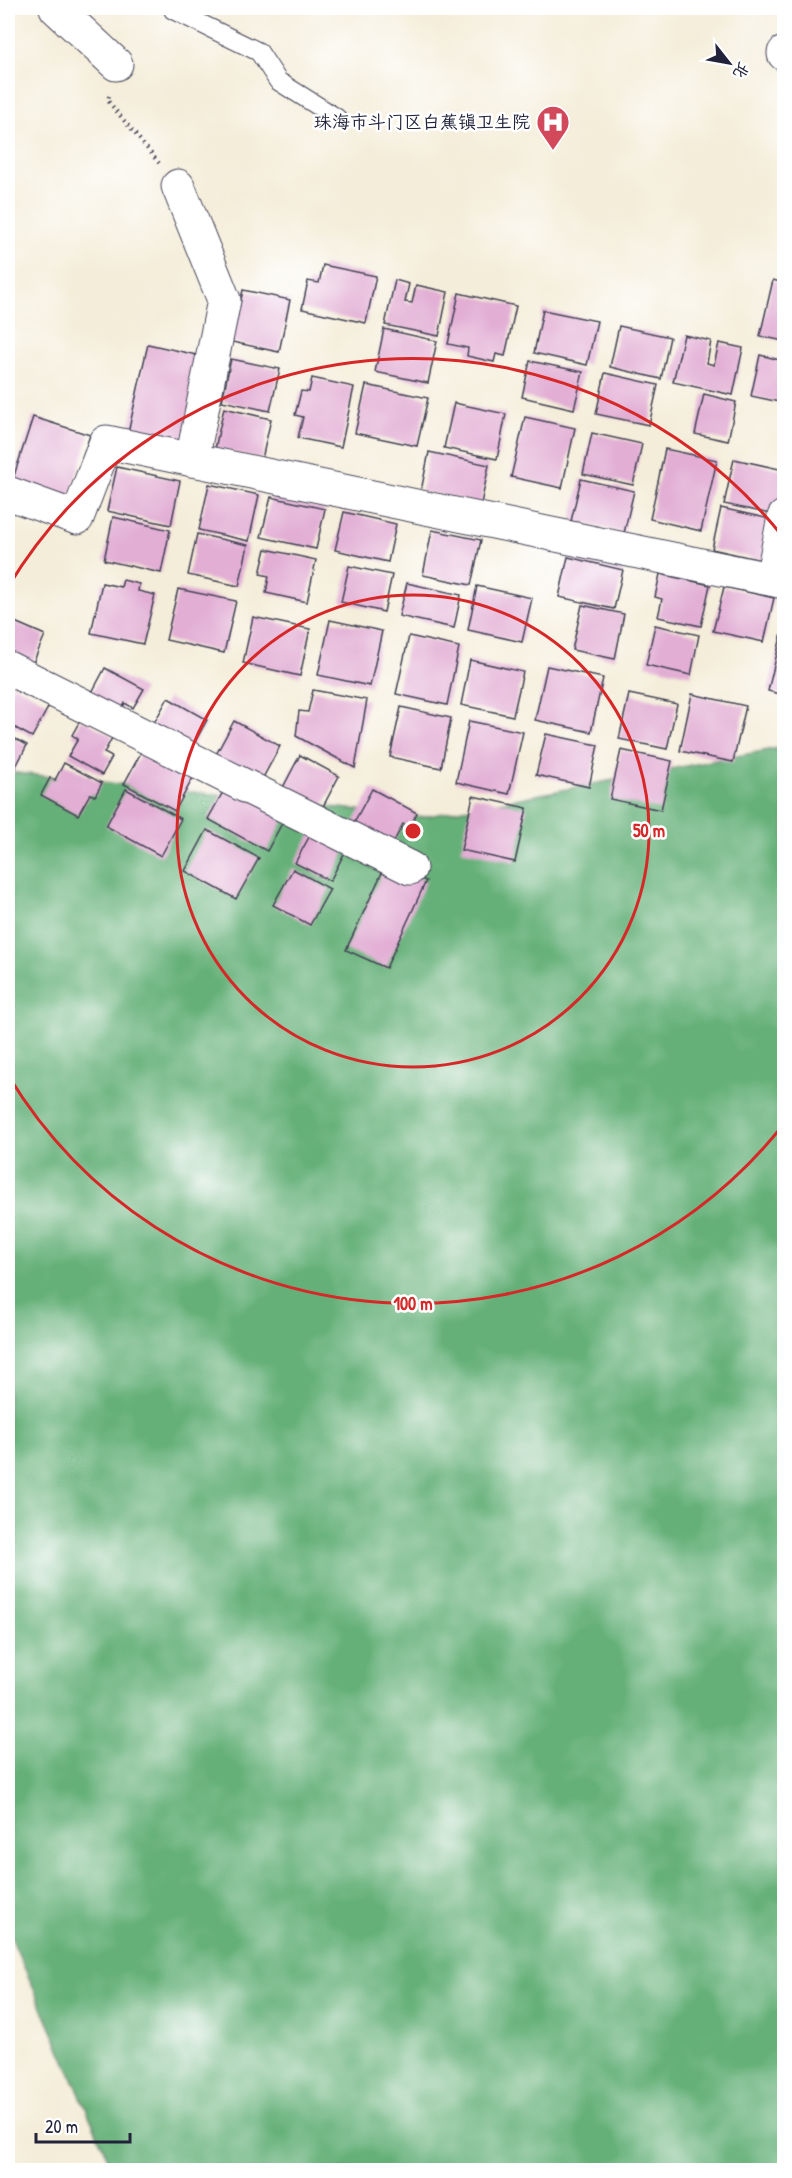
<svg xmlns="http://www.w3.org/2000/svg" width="792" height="2178" viewBox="0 0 792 2178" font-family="'Patrick Hand','LXGW WenKai TC',sans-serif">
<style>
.forest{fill:#65b078;stroke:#44695a;stroke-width:1.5}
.building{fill:#e2aed4}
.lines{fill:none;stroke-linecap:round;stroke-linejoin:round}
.lane-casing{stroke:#424053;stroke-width:20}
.street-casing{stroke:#424053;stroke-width:35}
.path{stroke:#424053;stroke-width:4;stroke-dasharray:1.5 4.5;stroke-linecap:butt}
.lane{stroke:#fff;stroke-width:18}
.street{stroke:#fff;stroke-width:33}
.ring{fill:none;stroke:#d62828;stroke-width:3}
.labels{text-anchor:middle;stroke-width:5;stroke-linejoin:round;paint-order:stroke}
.poi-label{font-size:18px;fill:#22223b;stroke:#fff;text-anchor:end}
.centre{fill:#d62828;stroke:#fff;stroke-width:3}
.ring-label{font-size:18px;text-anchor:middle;font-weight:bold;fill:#d62828;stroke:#fff;stroke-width:5;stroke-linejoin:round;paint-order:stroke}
</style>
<rect width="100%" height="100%" fill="#fff"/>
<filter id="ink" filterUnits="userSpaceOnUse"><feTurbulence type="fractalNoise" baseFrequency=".0167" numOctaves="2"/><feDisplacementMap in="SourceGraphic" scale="12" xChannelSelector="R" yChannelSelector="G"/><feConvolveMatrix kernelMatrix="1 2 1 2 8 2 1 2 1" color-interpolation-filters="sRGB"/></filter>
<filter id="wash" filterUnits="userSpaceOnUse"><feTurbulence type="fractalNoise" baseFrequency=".008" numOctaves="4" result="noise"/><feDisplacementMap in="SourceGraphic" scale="24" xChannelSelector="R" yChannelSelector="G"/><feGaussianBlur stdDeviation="1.35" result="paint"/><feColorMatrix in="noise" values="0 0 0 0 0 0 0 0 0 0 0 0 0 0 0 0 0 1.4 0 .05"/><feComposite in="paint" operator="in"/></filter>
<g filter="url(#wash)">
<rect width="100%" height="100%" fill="#f4edd9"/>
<polygon class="forest" points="784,747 784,2170 113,2170 8,1930 8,772 423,817"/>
<g id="blocks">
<g class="building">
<polygon points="323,265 376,276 366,323 302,309 308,281 319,283"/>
<polygon points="395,280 409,284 405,302 412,303 416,285 448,292 439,336 385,325"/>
<polygon points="773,280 784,283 784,341 760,336"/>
<polygon points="243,290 290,300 279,352 232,342"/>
<polygon points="459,293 516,306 505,356 496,354 494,362 467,356 468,348 448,344"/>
<polygon points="543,310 597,321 587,365 534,353"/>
<polygon points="619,326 670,337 661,379 610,367"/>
<polygon points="384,329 437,341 428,383 375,372"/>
<polygon points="684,335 711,341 707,363 714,365 719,343 743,348 733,395 673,382"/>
<polygon points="148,344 201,356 182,444 128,433"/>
<polygon points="760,355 784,361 784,403 751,396"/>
<polygon points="231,359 280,369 270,411 222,401"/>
<polygon points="530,361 583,372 574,409 522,397"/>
<polygon points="605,373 658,385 649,425 596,414"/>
<polygon points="312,378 354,387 341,447 298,438 303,417 295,415 301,391 309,392"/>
<polygon points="366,385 428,398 417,446 355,433"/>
<polygon points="704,394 736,402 728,441 695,434"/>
<polygon points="454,403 506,414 497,459 444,448"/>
<polygon points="224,408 271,419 262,459 215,449"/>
<polygon points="33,417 90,435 66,507 10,488"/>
<polygon points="525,417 575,428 562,488 511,477"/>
<polygon points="592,433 642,444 633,485 583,474"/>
<polygon points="665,449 717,460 701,531 650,519"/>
<polygon points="429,452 489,465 481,504 421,491"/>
<polygon points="734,459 784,470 784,497 780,516 724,504"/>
<polygon points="117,467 180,481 171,525 107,511"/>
<polygon points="581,479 634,491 624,533 571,521"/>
<polygon points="209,484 259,495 249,541 199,530"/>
<polygon points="271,497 325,509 316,549 261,537"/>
<polygon points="721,508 779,521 770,562 712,549"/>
<polygon points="344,512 396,524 388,562 335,550"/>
<polygon points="113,517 170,530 161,573 104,560"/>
<polygon points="432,530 481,540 471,585 423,575"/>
<polygon points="197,534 248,545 239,586 188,575"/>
<polygon points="266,549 316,560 307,602 266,593 269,576 260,574"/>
<polygon points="568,557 623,570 614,609 559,597"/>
<polygon points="349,566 392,575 384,612 341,602"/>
<polygon points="660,574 710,585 701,626 658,617 662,599 655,597"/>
<polygon points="123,580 139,584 138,591 155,595 143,644 91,633 102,583 121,587"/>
<polygon points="407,583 461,595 454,628 399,616"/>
<polygon points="477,586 532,598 522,642 468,630"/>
<polygon points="724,587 774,598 764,642 713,631"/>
<polygon points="178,589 236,601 224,653 166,640"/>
<polygon points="582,605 624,614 615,659 572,650"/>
<polygon points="253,617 310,629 300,676 243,663"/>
<polygon points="8,619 45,635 33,663 8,652"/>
<polygon points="330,620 382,631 370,686 318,675"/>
<polygon points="784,624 784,695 768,691"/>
<polygon points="655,625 699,635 691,675 646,665"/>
<polygon points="409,636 459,647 447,705 396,694"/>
<polygon points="470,660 523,672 513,716 461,705"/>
<polygon points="547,666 603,678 591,732 535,720"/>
<polygon points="105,668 144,689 133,708 125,703 118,717 88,700"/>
<polygon points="13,684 50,704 32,737 8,724 8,695"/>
<polygon points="313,690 367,700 355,768 296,736 299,711 308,712"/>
<polygon points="629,694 677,704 667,749 619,739"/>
<polygon points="692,694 746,706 733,762 680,751"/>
<polygon points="168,698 207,720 189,753 149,732"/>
<polygon points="401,707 451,718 441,768 390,757"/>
<polygon points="81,719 113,736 104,753 112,757 102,775 68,756 78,739 72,735"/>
<polygon points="234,721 280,746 258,787 212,762"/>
<polygon points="469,721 523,732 509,794 456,782"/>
<polygon points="546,734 598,745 589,787 536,775"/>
<polygon points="8,735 27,745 9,780 8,779"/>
<polygon points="144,747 195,774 175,811 124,784"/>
<polygon points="621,750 672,761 661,810 610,799"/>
<polygon points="300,755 339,776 318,816 279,795"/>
<polygon points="64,763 102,783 95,796 90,794 78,815 41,795 50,778 55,780"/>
<polygon points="228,783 287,814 267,851 208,819"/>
<polygon points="126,789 181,819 161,856 106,826"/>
<polygon points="372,789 417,813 409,828 403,824 390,849 351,828"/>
<polygon points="473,796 527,808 515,862 461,850"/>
<polygon points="314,828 348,846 330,881 295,863"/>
<polygon points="207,830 259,858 236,899 185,871"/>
<polygon points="387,862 426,881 386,968 346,950"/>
<polygon points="293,869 330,889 310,925 273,905"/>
</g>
</g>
</g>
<g filter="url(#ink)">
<use href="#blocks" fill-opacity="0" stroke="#424053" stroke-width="1.5"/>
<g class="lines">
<defs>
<polyline id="lane" points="174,8 173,10 259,52 278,81 337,118"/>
<g id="street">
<polyline points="56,8 116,64"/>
<polyline points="784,53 784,54"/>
<polyline points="178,186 224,300 192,460"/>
<polyline points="8,493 77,518 106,442 784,582"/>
<polyline points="772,579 784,517"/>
<polyline points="8,668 410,868"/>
</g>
</defs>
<use href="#lane" class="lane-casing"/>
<use href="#street" class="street-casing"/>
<polyline class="path" points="109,96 108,101 159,163"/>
<use href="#lane" class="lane"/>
<use href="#street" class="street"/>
</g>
</g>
<g class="ring">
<circle cx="413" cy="831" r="236"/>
<path d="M783 1125A473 473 0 0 1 8 1075M8 587A473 473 0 0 1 783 537"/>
</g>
<defs>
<symbol id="hospital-pin" viewBox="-11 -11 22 30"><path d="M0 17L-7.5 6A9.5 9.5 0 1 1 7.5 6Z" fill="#d1495b" stroke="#fff"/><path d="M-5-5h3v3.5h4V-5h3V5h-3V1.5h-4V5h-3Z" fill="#fff"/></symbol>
</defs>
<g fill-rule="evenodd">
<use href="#hospital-pin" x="534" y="103" width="38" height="52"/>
</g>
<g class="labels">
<g class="poi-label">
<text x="530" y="128">珠海市斗门区白蕉镇卫生院</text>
</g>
</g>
<circle cx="413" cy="831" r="9" class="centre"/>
<g class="ring-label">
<text x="649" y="837">50 m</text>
<text x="413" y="1310">100 m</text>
</g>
<rect width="792" height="2178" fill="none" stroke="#fff" stroke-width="30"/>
<g transform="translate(729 63) rotate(121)" stroke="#ffffff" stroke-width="4.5" paint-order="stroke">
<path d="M0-4.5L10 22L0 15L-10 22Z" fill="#22223b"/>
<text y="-9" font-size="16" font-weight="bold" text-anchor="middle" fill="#22223b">北</text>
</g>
<path d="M36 2133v9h94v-9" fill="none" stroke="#22223b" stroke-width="3"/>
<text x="45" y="2133" font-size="18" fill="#22223b" stroke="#ffffff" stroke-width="4.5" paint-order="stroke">20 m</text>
</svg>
